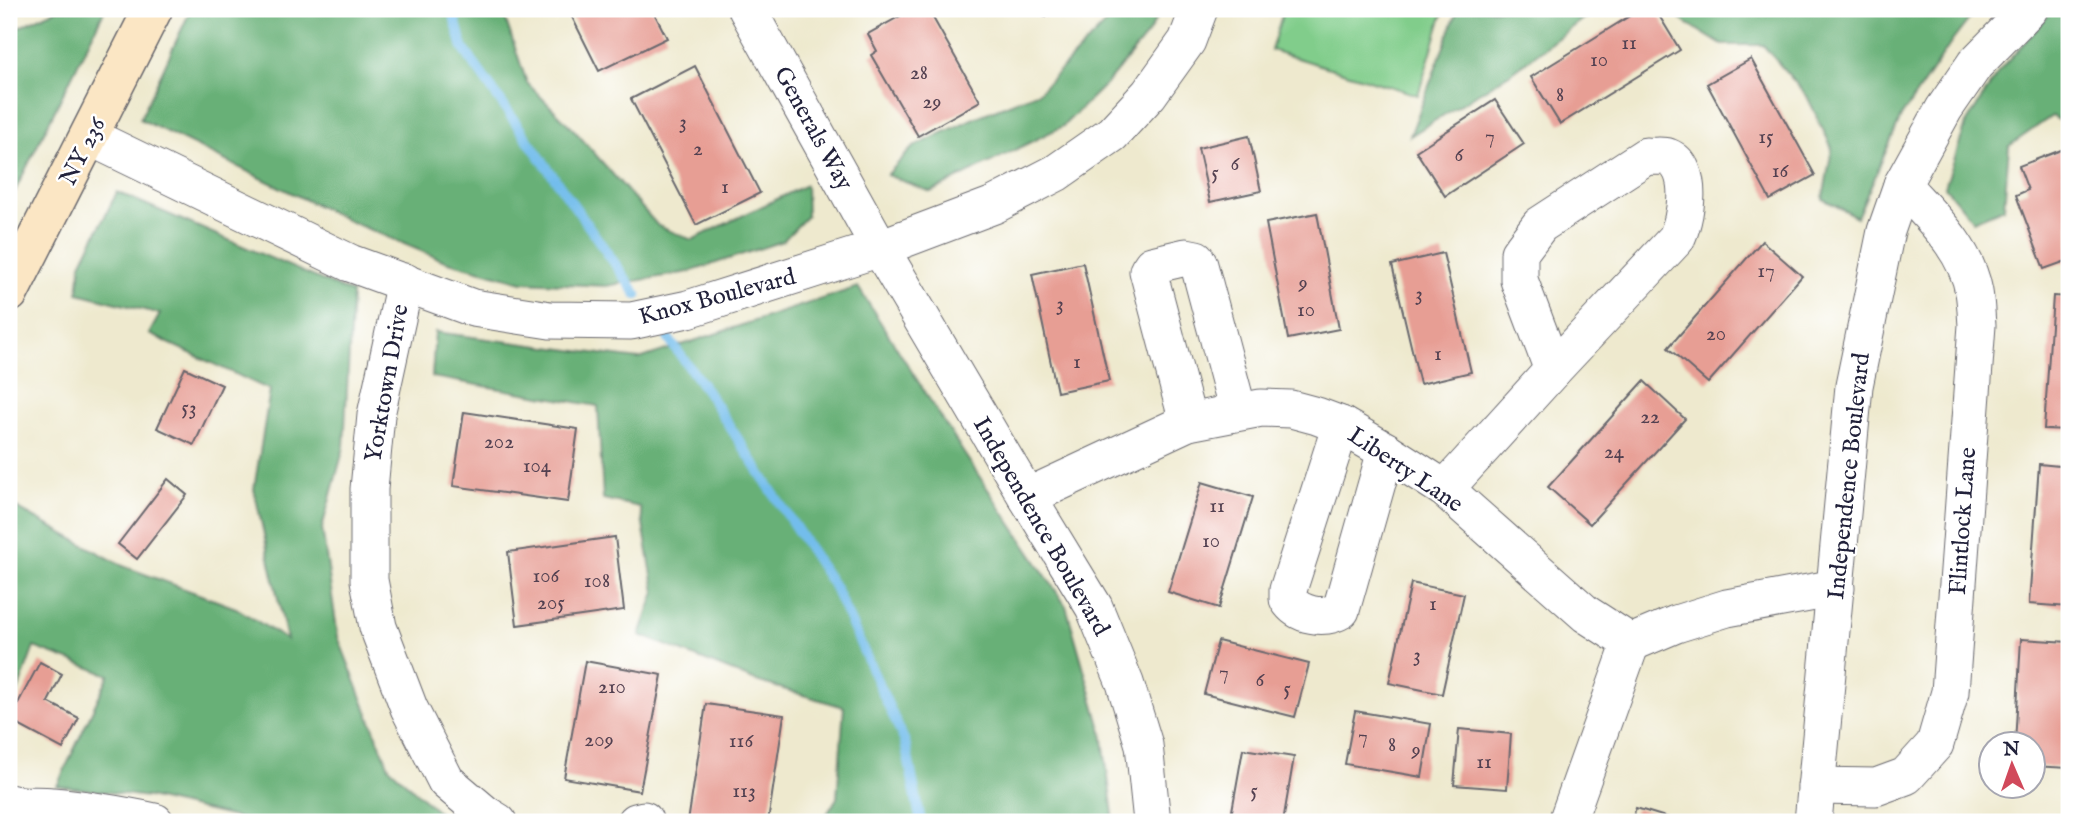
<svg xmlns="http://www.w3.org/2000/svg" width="2078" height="831" viewBox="0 0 2078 831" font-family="'IM FELL English',serif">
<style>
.green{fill:#81cd8b;stroke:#527863;stroke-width:2}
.forest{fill:#68b077;stroke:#456959;stroke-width:2}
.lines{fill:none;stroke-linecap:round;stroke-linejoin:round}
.stream{stroke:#73bdec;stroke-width:10}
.building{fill:#e79e94}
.street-casing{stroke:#69686e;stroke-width:39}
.secondary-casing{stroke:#69686e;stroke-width:41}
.street{stroke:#fff;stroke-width:37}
.secondary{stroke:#fbe6c4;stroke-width:38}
.labels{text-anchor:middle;stroke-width:5;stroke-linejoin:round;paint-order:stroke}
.number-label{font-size:21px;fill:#534151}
.street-label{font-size:24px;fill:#22223b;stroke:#fff}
</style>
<rect width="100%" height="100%" fill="#fff"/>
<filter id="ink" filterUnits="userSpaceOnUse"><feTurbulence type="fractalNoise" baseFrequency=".0143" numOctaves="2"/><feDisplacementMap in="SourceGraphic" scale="14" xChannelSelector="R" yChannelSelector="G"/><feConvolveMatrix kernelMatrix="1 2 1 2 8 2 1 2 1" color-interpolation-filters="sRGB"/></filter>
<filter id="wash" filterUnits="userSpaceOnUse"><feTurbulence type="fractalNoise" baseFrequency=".00686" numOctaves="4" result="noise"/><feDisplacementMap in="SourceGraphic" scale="28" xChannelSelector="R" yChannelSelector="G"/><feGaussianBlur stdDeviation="1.57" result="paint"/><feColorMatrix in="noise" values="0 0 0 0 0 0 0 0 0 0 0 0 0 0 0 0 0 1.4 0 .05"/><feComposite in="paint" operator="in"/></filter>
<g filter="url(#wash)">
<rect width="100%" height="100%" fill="#eee9ce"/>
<polygon class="green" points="1284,9 1444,9 1418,95 1271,50"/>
<g class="forest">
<polygon points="58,9 105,9 9,203 9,32"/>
<polygon points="191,9 502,9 527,83 574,130 658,226 692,240 806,185 807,216 783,241 689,272 606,286 522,282 445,261 349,221 140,119"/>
<polygon points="1114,9 1161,9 1148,34 1107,83 1063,126 931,192 887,175 913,147 974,118 1039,92 1112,17"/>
<polygon points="1458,9 1608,9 1584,18 1514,71 1410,136"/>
<polygon points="1677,9 1977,9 1953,40 1901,117 1857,217 1823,199 1832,148 1807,96 1763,45 1722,45 1680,19"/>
<polygon points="2054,9 2069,9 2069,126 2052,116 2009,146 2004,208 1973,221 1945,187 1966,124 1999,71"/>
<polygon points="117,192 352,293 344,447 322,528 338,637 389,767 449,822 256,822 148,797 57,786 109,675 34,647 9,715 9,504 123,566 236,608 287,640 254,489 270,390 149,334 160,314 78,293 81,264"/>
<polygon points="858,287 963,452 1066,606 1102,732 1114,822 822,822 837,798 844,707 756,681 640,635 655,592 640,507 603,499 598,406 432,377 435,332 639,359"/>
</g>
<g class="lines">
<g class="stream">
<polyline points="452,9 463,48 637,295"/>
<polyline points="668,338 706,390 835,588 905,742 921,822"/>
</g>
</g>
<g id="blocks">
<g class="building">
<polygon points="568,9 652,9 667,38 599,71"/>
<polygon points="913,9 928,9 980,101 918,136 871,55 877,51 868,34"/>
<polygon points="1021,9 1048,9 1046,17"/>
<polygon points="1641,9 1655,9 1680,50 1560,124 1531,77"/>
<polygon points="1751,59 1815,175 1770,200 1707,84"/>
<polygon points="695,66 760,193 696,225 631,99"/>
<polygon points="1495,100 1524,144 1445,196 1416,151"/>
<polygon points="1249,136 1261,191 1210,202 1198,148"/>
<polygon points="2069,147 2069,260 2044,269 2016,195 2028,190 2019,166"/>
<polygon points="1317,213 1339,329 1288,339 1266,223"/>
<polygon points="1762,241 1802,276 1708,383 1668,348"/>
<polygon points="1443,253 1471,372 1420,384 1392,265"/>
<polygon points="1083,263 1109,381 1057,392 1032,274"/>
<polygon points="2053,296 2069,297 2069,430 2044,429"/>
<polygon points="185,368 222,385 194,445 157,428"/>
<polygon points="1644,381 1685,419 1590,524 1548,487"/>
<polygon points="464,412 578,429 568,502 453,486"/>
<polygon points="2039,464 2069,467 2069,607 2029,604"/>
<polygon points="168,479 187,495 137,559 118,544"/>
<polygon points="1202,482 1253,497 1219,608 1168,592"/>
<polygon points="615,537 624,610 517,625 508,552"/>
<polygon points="1411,583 1464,594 1442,694 1389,683"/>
<polygon points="2021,639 2069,642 2069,768 2032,766 2032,744 2015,744"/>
<polygon points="1218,641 1309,664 1295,717 1204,694"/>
<polygon points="585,661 662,675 640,791 564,778"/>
<polygon points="40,662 62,674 48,702 79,718 63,749 9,720"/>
<polygon points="706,704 784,715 768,822 688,822"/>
<polygon points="1355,711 1431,724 1422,777 1345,764"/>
<polygon points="1459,729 1511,734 1507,789 1454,785"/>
<polygon points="1243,749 1294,757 1283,822 1230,822"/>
<polygon points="1636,808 1682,822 1631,822"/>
</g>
</g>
</g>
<g filter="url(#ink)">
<use href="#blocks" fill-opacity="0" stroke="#69686e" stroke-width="2"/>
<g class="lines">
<defs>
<g id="street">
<polyline points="747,9 880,248 1027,497 1094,607 1125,683 1144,745 1152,822"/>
<polyline points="90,137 350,263 473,308 550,320 631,321 688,309 880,248 994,205 1056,173 1112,134 1149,94 1187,41 1199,9"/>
<path d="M1646,156C1652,157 1662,155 1668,157C1695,168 1686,220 1676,239L1553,370L1519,280V253L1540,225Z"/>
<polyline points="405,282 376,415 369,489 369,580 378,627 409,708 446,781 485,814 498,822"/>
<polyline points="1188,422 1148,271 1152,265 1186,257 1196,259 1199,265 1238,411"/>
<path d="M1341,425L1288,590V599C1298,616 1325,620 1341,610L1386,451"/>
<polyline points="1445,489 1553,370"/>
<polyline points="1027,497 1188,422 1261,408 1291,409 1317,416 1341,425 1386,451 1445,489 1586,614 1631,643 1676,624 1727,608 1836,588"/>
<path d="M1816,786L1876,787L1906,776L1935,744L1950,692L1977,325C1976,314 1976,303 1974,292C1966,248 1931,217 1902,185"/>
<path d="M9,803C23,807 37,804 52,806C87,809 121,815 155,822"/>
<polyline points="636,822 644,820"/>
<polyline points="1567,822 1631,643"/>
<polyline points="1813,822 1854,386 1886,231 1902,185 1944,109 1975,64 2029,9"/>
</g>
<polyline id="secondary" points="9,293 153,9"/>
</defs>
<use href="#street" class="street-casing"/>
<use href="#secondary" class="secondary-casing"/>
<use href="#street" class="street"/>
<use href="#secondary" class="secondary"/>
</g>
</g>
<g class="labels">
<g class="number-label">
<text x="1629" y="49">11</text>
<text x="1599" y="66">10</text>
<text x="919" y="79">28</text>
<text x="1560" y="101">8</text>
<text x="932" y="108">29</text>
<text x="683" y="128">3</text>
<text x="1490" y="143">7</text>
<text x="1766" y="143">15</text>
<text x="698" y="155">2</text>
<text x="1459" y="161">6</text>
<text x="1235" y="170">6</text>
<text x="1780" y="177">16</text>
<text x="1215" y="179">5</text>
<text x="725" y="193">1</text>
<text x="1766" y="277">17</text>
<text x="1303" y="289">9</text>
<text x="1419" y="300">3</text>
<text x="1060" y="310">3</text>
<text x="1306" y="316">10</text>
<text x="1716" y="340">20</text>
<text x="1438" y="360">1</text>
<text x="1077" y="368">1</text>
<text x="189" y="414">53</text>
<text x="1650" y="423">22</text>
<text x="499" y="448">202</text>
<text x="1614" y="458">24</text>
<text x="537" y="472">104</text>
<text x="1217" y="512">11</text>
<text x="1211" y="547">10</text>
<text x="546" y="582">106</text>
<text x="597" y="587">108</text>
<text x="551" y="609">205</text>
<text x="1433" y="610">1</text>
<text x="1417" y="661">3</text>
<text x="1224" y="679">7</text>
<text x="1260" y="686">6</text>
<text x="612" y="693">210</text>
<text x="1287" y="695">5</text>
<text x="1363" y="743">7</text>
<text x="599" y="746">209</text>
<text x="741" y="747">116</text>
<text x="1392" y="751">8</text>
<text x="1416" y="756">9</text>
<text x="1484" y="768">11</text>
<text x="744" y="797">113</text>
<text x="1254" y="797">5</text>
</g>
<g class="street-label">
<text transform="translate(814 128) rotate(61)" y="8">Generals Way</text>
<text transform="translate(82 151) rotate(-63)" y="8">NY 236</text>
<text transform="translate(717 296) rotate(-15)" y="8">Knox Boulevard</text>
<text transform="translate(386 383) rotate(-80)" y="8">Yorktown Drive</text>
<text transform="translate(1406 469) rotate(34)" y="8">Liberty Lane</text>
<text transform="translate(1848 476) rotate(-84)" y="8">Independence Boulevard</text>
<text transform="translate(1962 521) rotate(-86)" y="8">Flintlock Lane</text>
<text transform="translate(1042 526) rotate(60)" y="8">Independence Boulevard</text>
</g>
</g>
<rect width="2078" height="831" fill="none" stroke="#fff" stroke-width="35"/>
<g transform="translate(2012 765) rotate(358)"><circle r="33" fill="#ffffff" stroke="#a7a7b1" stroke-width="2"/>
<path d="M0-5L12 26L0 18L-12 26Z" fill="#d1495b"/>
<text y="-10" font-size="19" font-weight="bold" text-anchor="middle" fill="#22223b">N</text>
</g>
</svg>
